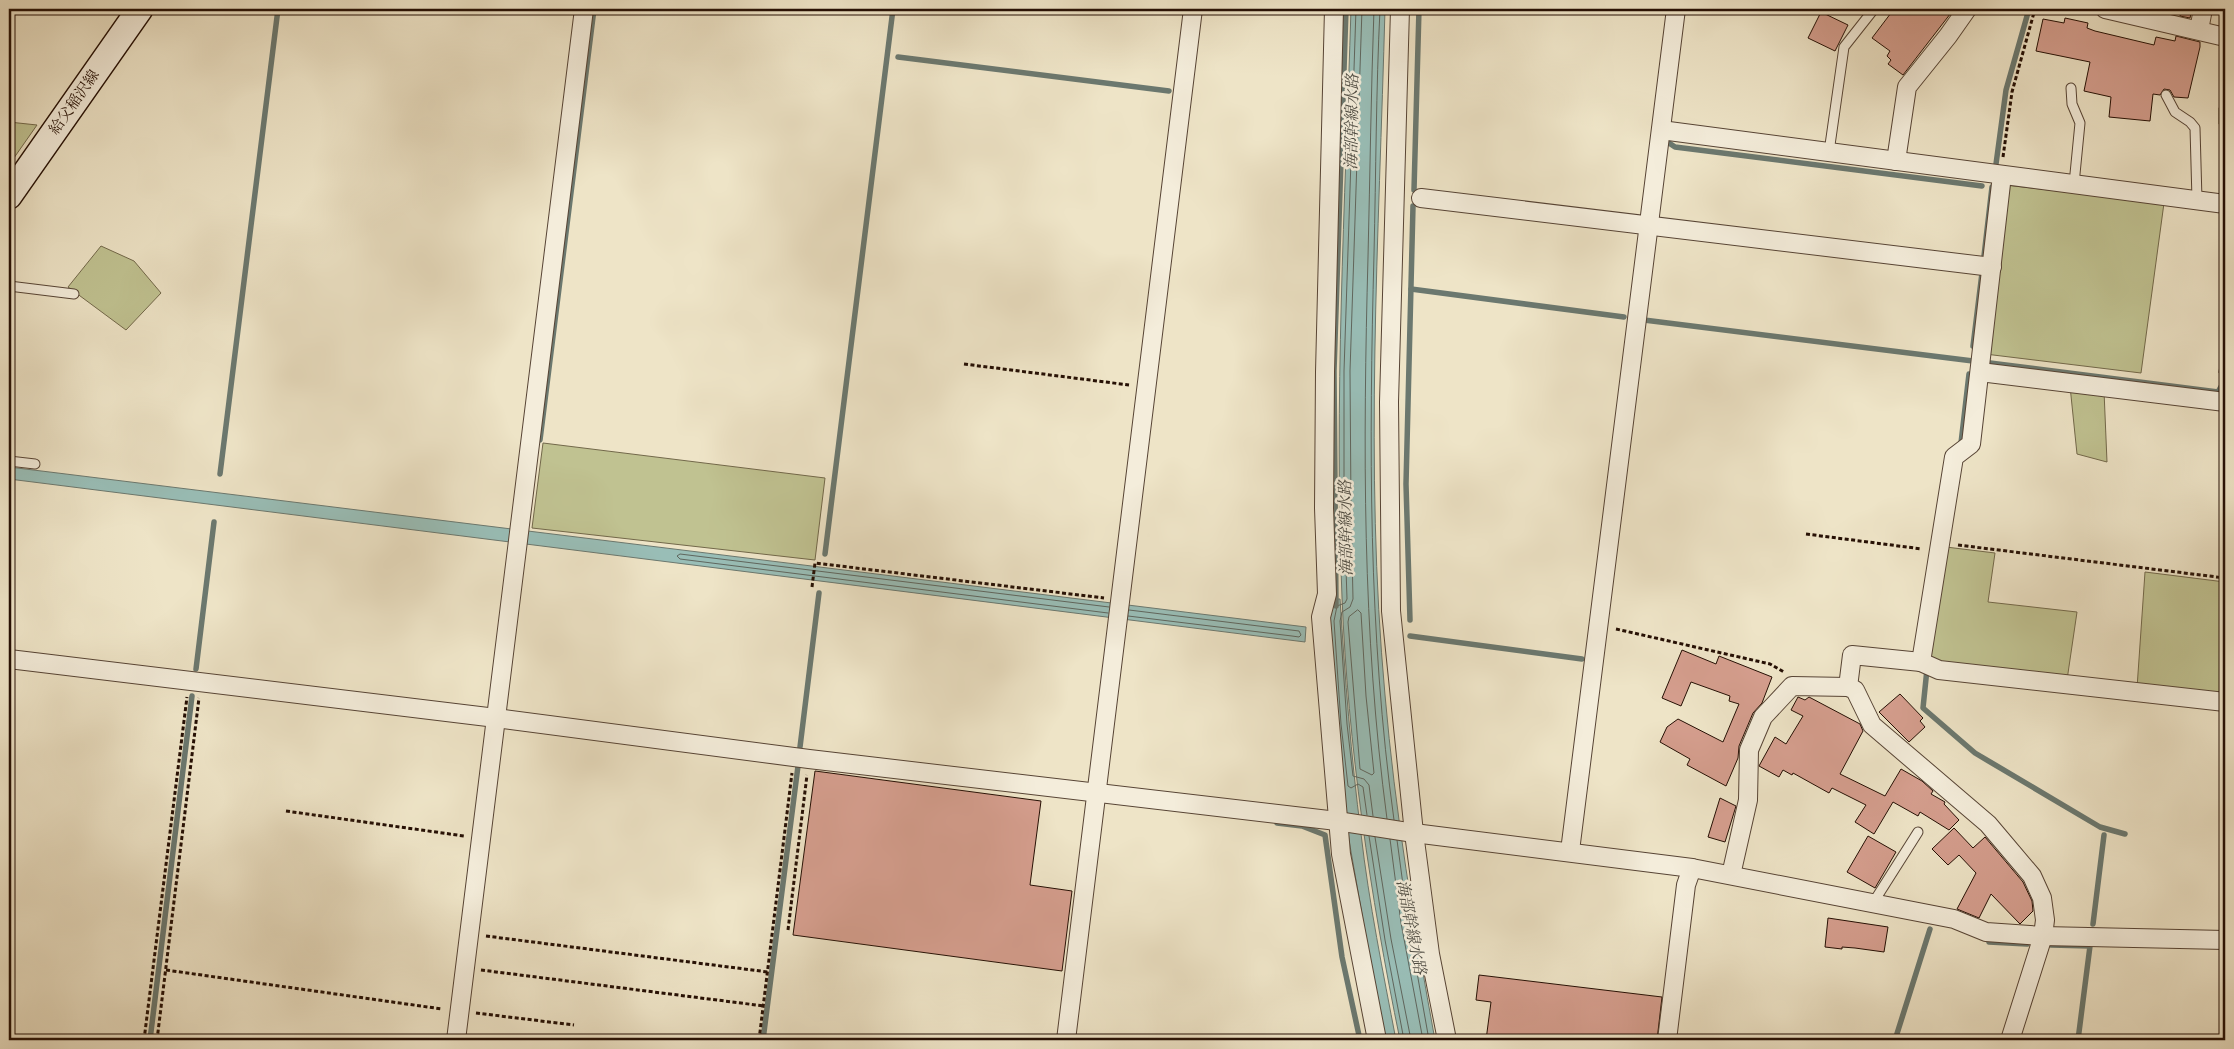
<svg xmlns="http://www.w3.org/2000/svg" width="2234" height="1049" viewBox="0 0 2234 1049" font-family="'Libre Caslon Text','Noto Serif JP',serif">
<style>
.green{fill:#c0c291;stroke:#72684a}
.water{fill:#99beb7;stroke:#6b786f}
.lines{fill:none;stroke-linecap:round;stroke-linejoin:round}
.shore{stroke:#5f665e;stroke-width:1}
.stream{stroke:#6b786f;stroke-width:5.5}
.building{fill:#d59e8e;stroke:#250f04}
.lane-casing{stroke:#574435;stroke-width:11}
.street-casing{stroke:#574435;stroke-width:20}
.secondary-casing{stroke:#250f04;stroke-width:28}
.path{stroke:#250f04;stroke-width:3;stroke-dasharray:4 2.5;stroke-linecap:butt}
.lane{stroke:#f4eddb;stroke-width:9}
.street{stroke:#f4eddb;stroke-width:18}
.secondary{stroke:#f4eddb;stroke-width:25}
.labels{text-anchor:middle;stroke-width:5;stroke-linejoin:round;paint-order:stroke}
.street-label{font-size:15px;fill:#250f04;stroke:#f4eddb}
.water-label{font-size:16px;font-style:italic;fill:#4e4c43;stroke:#f4eddb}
</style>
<rect width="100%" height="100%" fill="#eee4c7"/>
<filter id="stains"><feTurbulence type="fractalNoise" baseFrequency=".004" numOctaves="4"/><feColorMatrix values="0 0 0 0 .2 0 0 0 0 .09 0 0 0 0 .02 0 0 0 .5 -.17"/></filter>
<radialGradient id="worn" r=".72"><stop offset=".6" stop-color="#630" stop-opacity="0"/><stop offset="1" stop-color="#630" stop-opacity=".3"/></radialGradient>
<g class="green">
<polygon points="2225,99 2225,131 2219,124 2219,108"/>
<polygon points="9,122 37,125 9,165"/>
<polygon points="2005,185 2164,203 2141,373 1985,354"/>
<polygon points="101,246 134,261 161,293 126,330 68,287"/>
<polygon points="2070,386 2104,391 2107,462 2077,454"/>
<polygon points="543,443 825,478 815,560 532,528"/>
<polygon points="1946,547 1995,553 1988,602 2077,612 2067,680 1939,666 1927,656"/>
<polygon points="2145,572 2225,582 2225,697 2137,688"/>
</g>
<g class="water">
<path d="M1351,9H1385C1379,237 1364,467 1385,695C1395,811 1414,926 1435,1040H1400C1370,894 1348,746 1342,597C1334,401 1345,205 1351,9Z"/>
<polygon points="9,467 1306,627 1305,642 9,479"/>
<path d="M1334,599H1340C1345,678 1351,756 1361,834C1369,903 1383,972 1396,1040H1384L1349,840L1336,725L1329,620Z"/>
</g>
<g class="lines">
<g class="shore">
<polyline points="1356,9 1344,371 1344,508 1347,599 1345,603 1337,606 1334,621 1341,724 1348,786 1351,788 1358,784 1363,787 1367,815"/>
<polyline points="1362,9 1350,371 1351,508 1353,599 1350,607 1342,612 1340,621 1347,724 1353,776 1364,779 1369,785 1373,816"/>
<path d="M1374,9C1371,92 1370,174 1368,257C1363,445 1362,632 1387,819"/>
<path d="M1380,9C1376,90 1376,172 1374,254C1369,443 1368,632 1394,820"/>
<polygon points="1358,610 1361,613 1366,696 1374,773 1372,775 1360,769 1348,622 1349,617"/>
<polyline points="1108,613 680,559 677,556 680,554 1109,607"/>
<polyline points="1128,616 1292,636 1299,637 1301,635 1299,631 1129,610"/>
<polyline points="1369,836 1385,940 1404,1040"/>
<polyline points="1375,837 1391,939 1411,1040"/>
<polyline points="1390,839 1401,923 1423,1040"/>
<polyline points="1397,840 1408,922 1429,1040"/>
</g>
<g class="stream">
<polyline points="1156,9 1184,12"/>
<polyline points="898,57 1169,91"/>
<polyline points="1669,143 1675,147 1982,186"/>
<polyline points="1996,164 2006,90 2029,9"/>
<polyline points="1414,190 1419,9"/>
<polyline points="1984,256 1992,187"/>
<polyline points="1411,289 1624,317"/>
<polyline points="1644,320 1973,361"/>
<polyline points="1973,346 1982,273"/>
<polyline points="1990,363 2218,392 2225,380"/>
<polyline points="540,440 594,9"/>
<polyline points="1961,443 1969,374"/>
<polyline points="220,474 278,9"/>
<polyline points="825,554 893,9"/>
<polyline points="1336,606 1334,371 1346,9"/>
<polyline points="1410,620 1406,484 1413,206"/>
<polyline points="1410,636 1582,659"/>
<polyline points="196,669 214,522"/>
<polyline points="1927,669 1923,708 1975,753 2100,827 2125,834"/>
<polyline points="800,747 819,593"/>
<polyline points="1277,823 1302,826 1325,835 1342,957 1360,1040"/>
<polyline points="2093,924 2104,835"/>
<polyline points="1989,942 2027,944"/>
<polyline points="2051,945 2090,946 2078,1040"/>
<polyline points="150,1040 192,696"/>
<polyline points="763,1040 798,766"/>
<polyline points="1895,1040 1930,929"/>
</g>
</g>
<g class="building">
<polygon points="1894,9 1954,9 1903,75 1888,64 1891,60 1887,56 1890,51 1872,38"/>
<polygon points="2181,9 2192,9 2190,18 2180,16"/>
<polygon points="1821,12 1848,25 1835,51 1808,38"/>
<polygon points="2065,18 2088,23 2087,28 2095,31 2154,45 2156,37 2175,41 2176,36 2200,42 2200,47 2188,98 2174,97 2170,90 2164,89 2160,95 2153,94 2150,121 2109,117 2111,97 2084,91 2090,62 2036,51 2043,19 2064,23"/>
<polygon points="1682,650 1716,664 1719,656 1772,677 1762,703 1753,713 1739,746 1738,758 1726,786 1687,765 1690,759 1660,742 1667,727 1678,719 1723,742 1739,704 1729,701 1730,696 1691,682 1681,706 1662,698"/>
<polygon points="1900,694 1923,718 1920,721 1925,727 1909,742 1879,712"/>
<polygon points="1798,697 1805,700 1809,697 1860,724 1863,731 1840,774 1885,796 1901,769 1922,781 1933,791 1931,794 1945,802 1944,804 1959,820 1949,830 1920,812 1918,816 1893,802 1874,834 1855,822 1866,805 1832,788 1829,793 1793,773 1792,775 1783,770 1779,777 1759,766 1775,737 1786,744 1803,716 1791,710"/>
<polygon points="815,771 1041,801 1030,885 1072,891 1062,971 793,935"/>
<polygon points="1720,798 1736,806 1725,842 1708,837"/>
<polygon points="1954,828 1973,848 1985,837 2023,882 2032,901 2033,911 2020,924 1991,894 1979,918 1957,909 1976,873 1959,855 1948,865 1932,849"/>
<polygon points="1868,836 1896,852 1875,888 1847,872"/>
<polygon points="1828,918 1888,927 1884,952 1855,948 1842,947 1842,949 1825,947"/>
<polygon points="1479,975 1662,997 1657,1040 1486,1040 1491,1002 1476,1000"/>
</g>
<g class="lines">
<defs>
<g id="lane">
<polyline points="2163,22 2166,9"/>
<polyline points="2071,88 2072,104 2080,123 2074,184"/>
<polyline points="2166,95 2175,112 2190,122 2195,128 2197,200"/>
<polyline points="1829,152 1844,47 1874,9"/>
<polyline points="9,286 74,294"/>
<polyline points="9,461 35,464"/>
<polyline points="1873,903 1918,832"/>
</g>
<g id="street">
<polyline points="1334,9 1325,372 1324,508 1327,594 1321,617 1341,854 1377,1040"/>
<polyline points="1400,9 1389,402 1391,611 1414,833 1430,954 1447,1040"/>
<polyline points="2105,9 2225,37"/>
<polyline points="2199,30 2203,9"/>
<polyline points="1661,130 2225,204"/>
<polyline points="1896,161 1907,87 1948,36 1967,9"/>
<polyline points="2002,175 1971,444 1954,457 1921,662 1939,670 2225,702"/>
<polyline points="1421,198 1992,267"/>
<polyline points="1980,372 2225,402"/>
<polyline points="9,659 496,718 809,759 1337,821 1414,833 1692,868 1954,919 1986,932 2043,936 2225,940"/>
<polyline points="1848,687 1852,655 1921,662"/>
<polyline points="1570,851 1676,9"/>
<polyline points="1731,875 1748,800 1749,750 1763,717 1792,686 1848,687 1855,690 1872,725 1988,824 2032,876 2042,898 2045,920 2043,936 2010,1040"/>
<polyline points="456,1040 584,9"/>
<polyline points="1066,1040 1193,9"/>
<polyline points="1667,1040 1686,885 1692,868"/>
</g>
<polyline id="secondary" points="9,196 140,9"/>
</defs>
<use href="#lane" class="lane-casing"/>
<use href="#street" class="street-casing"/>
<use href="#secondary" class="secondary-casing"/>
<g class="path">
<polyline points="2003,157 2012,92 2035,9"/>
<polyline points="964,364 1129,385"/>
<polyline points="2220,373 2225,330"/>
<polyline points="1806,534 1922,549"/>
<polyline points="1958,545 2225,578"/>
<polyline points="812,587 815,563 1104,598"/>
<polyline points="1616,629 1770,664 1784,672"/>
<polyline points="286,811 464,836"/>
<polyline points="788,930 807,775"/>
<polyline points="486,936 768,972"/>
<polyline points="166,970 442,1009"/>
<polyline points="481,970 764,1006"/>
<polyline points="476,1013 574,1025"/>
<polyline points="144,1040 187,697"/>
<polyline points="157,1040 199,698"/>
<polyline points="759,1040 792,773"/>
</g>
<use href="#lane" class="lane"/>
<use href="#street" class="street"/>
<use href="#secondary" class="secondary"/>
</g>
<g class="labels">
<g class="street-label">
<text transform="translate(74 102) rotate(-55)" y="5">給父稲沢線</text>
</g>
<g class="water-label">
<text transform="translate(1351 122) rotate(-89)" y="6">海部幹線水路</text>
<text transform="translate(1345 528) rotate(-91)" y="6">海部幹線水路</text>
<text transform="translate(1412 927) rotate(79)" y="6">海部幹線水路</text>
</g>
</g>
<rect width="2234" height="1049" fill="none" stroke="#eee4c7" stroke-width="30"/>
<rect x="10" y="10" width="2214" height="1029" fill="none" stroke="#250f04" stroke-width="2.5"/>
<rect x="15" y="15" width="2204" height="1019" fill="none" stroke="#250f04"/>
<rect width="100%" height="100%" filter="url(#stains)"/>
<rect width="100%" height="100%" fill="url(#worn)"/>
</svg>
